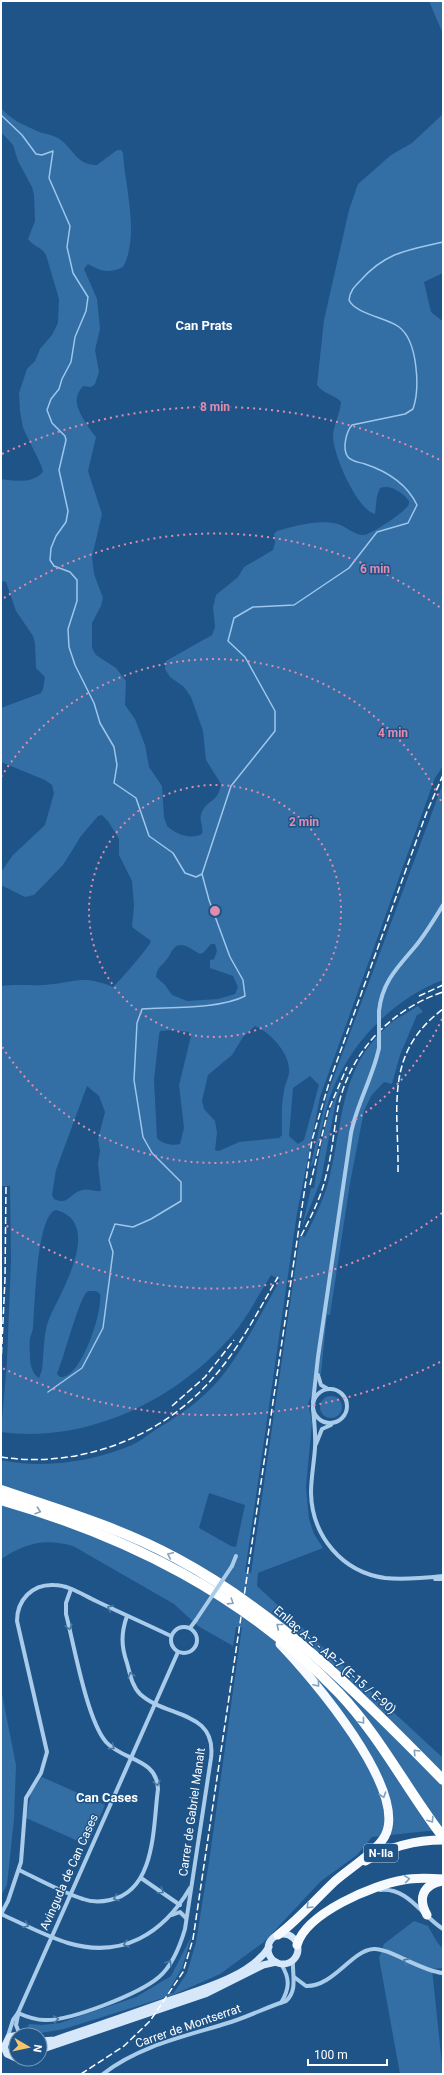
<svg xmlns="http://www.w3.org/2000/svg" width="444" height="2075" viewBox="0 0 444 2075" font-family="Roboto,sans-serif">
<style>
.green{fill:#336ea5;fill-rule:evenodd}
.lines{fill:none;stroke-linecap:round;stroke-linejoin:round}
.stream{stroke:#9dc7ec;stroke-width:1.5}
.minor{stroke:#a9cceb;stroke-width:4}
.secondary{stroke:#d5e7f8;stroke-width:7}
.trunk{stroke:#f6fafe;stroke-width:9}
.motorway{stroke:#fff;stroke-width:10}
.rail{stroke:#fff;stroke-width:1.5;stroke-dasharray:7 3;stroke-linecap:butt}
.minor-bridge{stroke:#a9cceb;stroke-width:4}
.oneway{stroke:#84a1be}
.oneway2{stroke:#4878a6}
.oneway3{stroke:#809fbd}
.ring{fill:none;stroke:#e08cad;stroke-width:2;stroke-dasharray:2 4}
.labels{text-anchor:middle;stroke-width:3;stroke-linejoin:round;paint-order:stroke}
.shield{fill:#1f5488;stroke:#bcccdb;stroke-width:1}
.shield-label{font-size:11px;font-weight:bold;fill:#fff}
.street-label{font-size:12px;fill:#fff;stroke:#1f5488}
.neighbourhood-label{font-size:13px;font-weight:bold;fill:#fff;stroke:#1f5488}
.centre{fill:#e08cad;stroke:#1f5488;stroke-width:2}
.ring-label{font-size:12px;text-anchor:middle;font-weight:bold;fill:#e08cad;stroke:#1f5488;stroke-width:3;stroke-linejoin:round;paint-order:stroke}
</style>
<rect width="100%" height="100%" fill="#1f5488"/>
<g class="green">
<polygon points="429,1 443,1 443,34"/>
<path d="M1,108C9,118 23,125 35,130C42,134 51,134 58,138C74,148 75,165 97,165L117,150H121L123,153C125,187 140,236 123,267C110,274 100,271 88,264L84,269L97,299L100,329L95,350L99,372L95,384L91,387L83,386C81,389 78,392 77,397C74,408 89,428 96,437L88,471L102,514L92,557L94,574L103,598L101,606L92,623V648L96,655L116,668L126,681L125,705L135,719L145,745L149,767L162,786L164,817L167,826C175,834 191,840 202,834C204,827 198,819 202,812C208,799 218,803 221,784L206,760L203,731L191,697L184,687L170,677L165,669L166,661L212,635L215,627L213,607L216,595L238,577L244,567L273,550L275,543L274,534L277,531C294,526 320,519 338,524C347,527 354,535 364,535C370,535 407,511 409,504V501C403,493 391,484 380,488L377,496L375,514C357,510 332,453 333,435C334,424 340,414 341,402C334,394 323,394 317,385L324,320L349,210L358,184L391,155L412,143L443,114V273L424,282L431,312L441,320L443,319V766L435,778L320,1097L297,1213L245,1572L251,1573L300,1235L305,1237C315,1217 325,1197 330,1175C344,1117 340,1067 390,1024C398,1017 409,1012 418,1006L423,1012L417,1015L400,1055L392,1084L384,1082L371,1096L364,1111L350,1183L330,1315H327L326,1323L321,1373L308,1403L312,1422L306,1487L309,1519L314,1534L323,1548L258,1573L257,1586L443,1758V1832L428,1831L372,1837L357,1855L321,1881L264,1942L220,1974L173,1995L64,2029L29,2035L27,2029L29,2024L42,2025L60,2023L136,1997L171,1976L192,1935L182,1968L168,1992L173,1994L187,1973L196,1942L210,1855L242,1627H236L233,1646L198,1626L174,1604L73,1546C44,1538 26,1543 1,1559V1460C44,1469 91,1462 132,1445C141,1441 150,1433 160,1427C185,1412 208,1395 226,1371C247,1342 263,1310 280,1280L271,1275C259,1294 248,1316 234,1333C179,1399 88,1444 1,1432L7,1361L11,1260L10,1186H1V986C16,984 29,986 44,985C76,983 80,974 113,987C119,982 150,946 151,941L132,927L134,905L132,881L119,855V839L108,821L102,815L98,816L81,836L63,865L34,895L25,897L1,885V872L13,855L45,825L54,793L52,785L45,780L1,762V708L41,693L43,689L45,677L36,668L35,644L33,636L16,611L6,582L1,581V479C15,481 32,484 43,472L41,465L23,428L20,411L19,393L27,369L35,361L40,349L52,335L58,323L59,299L46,255C42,247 32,246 28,239L35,221L34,195L32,187L18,161L13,145L1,132ZM211,944H215L217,951L214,959L210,960V968L233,976L238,987L235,994L218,999L187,1001L172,995L165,985L156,977C157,967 161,967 167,959C170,956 171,951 174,948C181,940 193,950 200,954L203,953ZM255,1026C270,1032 288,1052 289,1068C290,1076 285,1083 284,1091C281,1105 282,1121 282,1135L279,1138L239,1142L219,1151L215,1150L217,1133L215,1121L204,1109L202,1101L208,1075L232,1055L243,1037ZM172,1030L189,1032L191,1036L179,1085L184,1128L180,1144C173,1146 162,1144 157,1138L154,1080L159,1035L160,1031ZM310,1076L319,1085L304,1140L298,1144L289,1136L293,1088ZM87,1086L99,1096L105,1112L98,1139L100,1151L98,1164L101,1191C95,1192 89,1188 82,1190C70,1193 68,1206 54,1199L52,1195L56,1170ZM56,1210C104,1223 61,1291 49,1319C43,1334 44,1354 42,1370L39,1378C32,1374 30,1364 30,1356C30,1351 29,1343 30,1338C31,1334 33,1331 33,1327C35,1308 36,1215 56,1210ZM88,1291H96L100,1294C103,1311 81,1380 60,1377L57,1374C64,1359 79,1297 88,1291ZM209,1493L245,1505L236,1547L231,1546L199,1528Z"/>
<path d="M443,783V980C392,999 346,1047 329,1100C323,1120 319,1141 314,1162L310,1168L327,1095Z"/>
<path d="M343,1081L336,1101L321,1180L302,1227L311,1188H314C320,1153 325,1112 343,1081Z"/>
<circle cx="331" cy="1407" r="11"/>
<polygon points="1,1689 16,1765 14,1819 7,1885 1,1896"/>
<polygon points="42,1777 105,1805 87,1845 26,1818 31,1793"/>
<polygon points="414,1921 428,1926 437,1942 443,1949 443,1968 432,1969 443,2074 400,2074 379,1958 384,1944"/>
</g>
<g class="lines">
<g class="stream">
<polyline points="1,115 22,135 36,154 42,155 53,151 49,178 70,226 67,247 73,273 88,297 86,311 75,337 71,362 62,379 59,389 51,399 47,410 52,423 65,436 66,440 59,470 68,511 66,522 56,536 51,548 50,560 54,566 70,572 77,580 77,601 68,629 69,647 75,665 94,703 100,723 114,747 117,765 114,783 136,798 149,836 173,853 185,873 196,877 202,874"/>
<path d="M48,1392L82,1368L103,1328L113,1252L109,1240L115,1224L133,1227L151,1219L181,1201V1182L152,1153L143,1137L134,1080L137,1023L142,1009C171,1007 220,1009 245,996L243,980L230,957L209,900L202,874L231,786L275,731V711L245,657L228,641L234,618L253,607L294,605L349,568L377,532L408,523L417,505C407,484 386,471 365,464C359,462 352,462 348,457C342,449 346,432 352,425L405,414L413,409C420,389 418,341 399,327C388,318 355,314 349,300C350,291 354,287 361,280C386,252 408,250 443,242"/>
</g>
<g class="minor">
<path d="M379,1011C382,983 396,969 414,948C425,935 434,920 443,905"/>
<polyline points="318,1375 321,1385 328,1389"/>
<circle cx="330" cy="1406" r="17"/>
<path d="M313,1402L318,1357L351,1133C357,1103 373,1077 379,1048"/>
<path d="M313,1408C314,1421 316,1435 315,1448C314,1463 311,1478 311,1493C312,1536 342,1572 385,1578C404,1580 424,1578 443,1576"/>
<polyline points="316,1444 322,1429 331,1425"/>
<polyline points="232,1566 236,1556"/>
<polyline points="435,1579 443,1579"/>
<circle cx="184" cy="1640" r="13"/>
<polyline points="190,1628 196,1620"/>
<path d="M19,1870C40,1880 61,1892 83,1899C91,1902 101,1902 110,1900C156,1891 153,1826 158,1789C157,1758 123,1761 106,1742C87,1720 74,1645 66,1614V1603L71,1589"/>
<polyline points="141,1878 180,1905"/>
<path d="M380,1890C408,1887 421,1915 443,1929"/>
<path d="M1,1914L8,1901L21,1862L26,1798L41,1773L47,1752L17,1621C17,1600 32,1584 54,1585C69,1585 83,1595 96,1601C121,1613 146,1624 171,1636"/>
<path d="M1,1914C23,1924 45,1936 68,1943C122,1959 163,1934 190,1888"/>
<polyline points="172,1915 180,1912 186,1918"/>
<path d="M281,1964C290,1978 290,1988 281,2003"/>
<path d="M294,1977L306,1986C333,1987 351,1951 373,1949C388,1947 420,1971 443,1973"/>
<path d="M18,2013C27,2017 35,2020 45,2020C70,2021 139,1994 159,1977C172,1966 180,1946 185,1929L211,1758C217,1710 166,1718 140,1694C132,1686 130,1674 127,1663C121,1646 121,1633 127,1616"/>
<polyline points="18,2015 16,2025 20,2035"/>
<polyline points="7,2039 13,2020 18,2013 178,1652"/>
<path d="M103,2074C140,2045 187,2036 231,2022C250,2016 267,2007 286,2001C298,1990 292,1975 293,1960"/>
</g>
<g class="secondary">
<circle cx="283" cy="1949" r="15"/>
<path d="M40,2041L55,2040L69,2035C100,2025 131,2014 162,2003C194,1991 250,1978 269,1947"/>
<polyline points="40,2050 205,1994 263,1965 276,1962"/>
<polyline points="16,2058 7,2054 4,2047 9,2037 18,2035"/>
</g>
<g class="trunk">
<path d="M365,1861C389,1847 416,1840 443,1840"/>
<path d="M427,1915C418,1899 422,1885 442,1881"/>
<path d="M278,1935C299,1919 316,1899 335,1881C350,1868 376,1852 385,1836C409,1790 311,1676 280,1644"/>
<path d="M297,1945C306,1913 373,1885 403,1880C416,1877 430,1878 443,1879"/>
</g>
<g class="motorway">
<path d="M1,1490C60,1510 121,1528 176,1558C279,1613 362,1697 443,1780"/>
<path d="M1,1500C129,1537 245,1595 339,1693C380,1736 407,1790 443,1837"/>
</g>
<g class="rail">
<polyline points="419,996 443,985"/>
<path d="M398,1172C399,1108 383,1054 443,1009"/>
<polyline points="310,1185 328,1111 347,1067"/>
<path d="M301,1236C312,1215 322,1195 327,1172C333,1149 334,1125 339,1103C352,1050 392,1009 443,992"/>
<polyline points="1,1364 5,1279 6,1185"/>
<polyline points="172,1406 205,1377 234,1340"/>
<path d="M1,1457C78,1469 161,1438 212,1379C239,1349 258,1311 278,1277"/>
<polyline points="81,2074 124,2046 150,2021 183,1972 193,1939 312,1140 329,1083 426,814 443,775"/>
</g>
<g class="minor-bridge">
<polyline points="379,1048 379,1011"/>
<polyline points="196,1620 232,1566"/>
</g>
</g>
<defs><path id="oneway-chevron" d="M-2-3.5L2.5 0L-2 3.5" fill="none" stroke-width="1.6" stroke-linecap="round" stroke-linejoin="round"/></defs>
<g class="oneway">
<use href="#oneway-chevron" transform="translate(38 1511) rotate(18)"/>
<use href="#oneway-chevron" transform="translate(170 1555) rotate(-155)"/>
<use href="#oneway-chevron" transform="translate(231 1602) rotate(32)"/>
<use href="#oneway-chevron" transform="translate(279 1626) rotate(-141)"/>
<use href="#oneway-chevron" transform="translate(362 1721) rotate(50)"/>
<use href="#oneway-chevron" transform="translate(416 1752) rotate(-134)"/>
<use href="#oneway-chevron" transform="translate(431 1820) rotate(56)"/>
</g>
<g class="oneway2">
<use href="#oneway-chevron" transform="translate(110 1608) rotate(-155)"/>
<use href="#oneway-chevron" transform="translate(69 1627) rotate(75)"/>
<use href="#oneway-chevron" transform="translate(131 1675) rotate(-108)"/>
<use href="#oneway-chevron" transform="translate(112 1747) rotate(37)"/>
<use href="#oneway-chevron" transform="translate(157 1783) rotate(78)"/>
<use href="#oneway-chevron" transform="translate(161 1891) rotate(35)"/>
<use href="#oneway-chevron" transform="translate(116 1898) rotate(161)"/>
<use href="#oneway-chevron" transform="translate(26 1925) rotate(24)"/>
<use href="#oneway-chevron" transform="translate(126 1944) rotate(165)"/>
<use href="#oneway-chevron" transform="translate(406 1961) rotate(-155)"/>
<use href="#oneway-chevron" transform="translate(169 1963) rotate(-57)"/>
<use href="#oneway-chevron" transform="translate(56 2019) rotate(-9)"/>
</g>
<g class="oneway3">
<use href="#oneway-chevron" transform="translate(317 1684) rotate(50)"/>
<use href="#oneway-chevron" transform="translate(383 1795) rotate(71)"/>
<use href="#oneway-chevron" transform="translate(407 1879) rotate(-8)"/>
<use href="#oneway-chevron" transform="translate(309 1906) rotate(134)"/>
</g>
<g class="ring">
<circle cx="215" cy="911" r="126"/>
<path d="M442 1019A252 252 0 0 1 1 1045M1 777A252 252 0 0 1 442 803"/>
<path d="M442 1213A378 378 0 0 1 4 1224M4 598A378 378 0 0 1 442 609"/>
<path d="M440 1362A504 504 0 0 1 2 1368M2 454A504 504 0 0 1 440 460"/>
</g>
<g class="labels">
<rect class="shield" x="364" y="1844" width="34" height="18" rx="3"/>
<g class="shield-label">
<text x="381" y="1857">N-IIa</text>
</g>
<g class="street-label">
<text transform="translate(335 1660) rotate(41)" y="4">Enllaç A-2 - AP-7 (E-15 / E-90)</text>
<text transform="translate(192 1812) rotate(-82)" y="4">Carrer de Gabriel Manalt</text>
<text transform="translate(69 1872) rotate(-66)" y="4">Avinguda de Can Cases</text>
<text transform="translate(188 2026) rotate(-19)" y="4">Carrer de Montserrat</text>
</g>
<g class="neighbourhood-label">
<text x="204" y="330">Can Prats</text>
<text x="107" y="1802">Can Cases</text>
</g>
</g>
<circle cx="215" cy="911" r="6" class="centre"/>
<g class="ring-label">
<text x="215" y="411">8 min</text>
<text x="375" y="573">6 min</text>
<text x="393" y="737">4 min</text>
<text x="304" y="826">2 min</text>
</g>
<rect width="444" height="2075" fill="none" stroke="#ffffff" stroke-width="4"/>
<g transform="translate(28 2047) rotate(99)"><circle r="19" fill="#1f5488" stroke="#7998b8"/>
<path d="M0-3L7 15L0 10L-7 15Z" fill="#f9c569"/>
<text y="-6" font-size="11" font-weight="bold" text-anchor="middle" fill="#ffffff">N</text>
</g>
<path d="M308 2059v6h79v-6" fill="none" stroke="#ffffff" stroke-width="2"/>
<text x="314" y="2059" font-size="12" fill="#ffffff" stroke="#1f5488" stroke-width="3" paint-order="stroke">100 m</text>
</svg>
